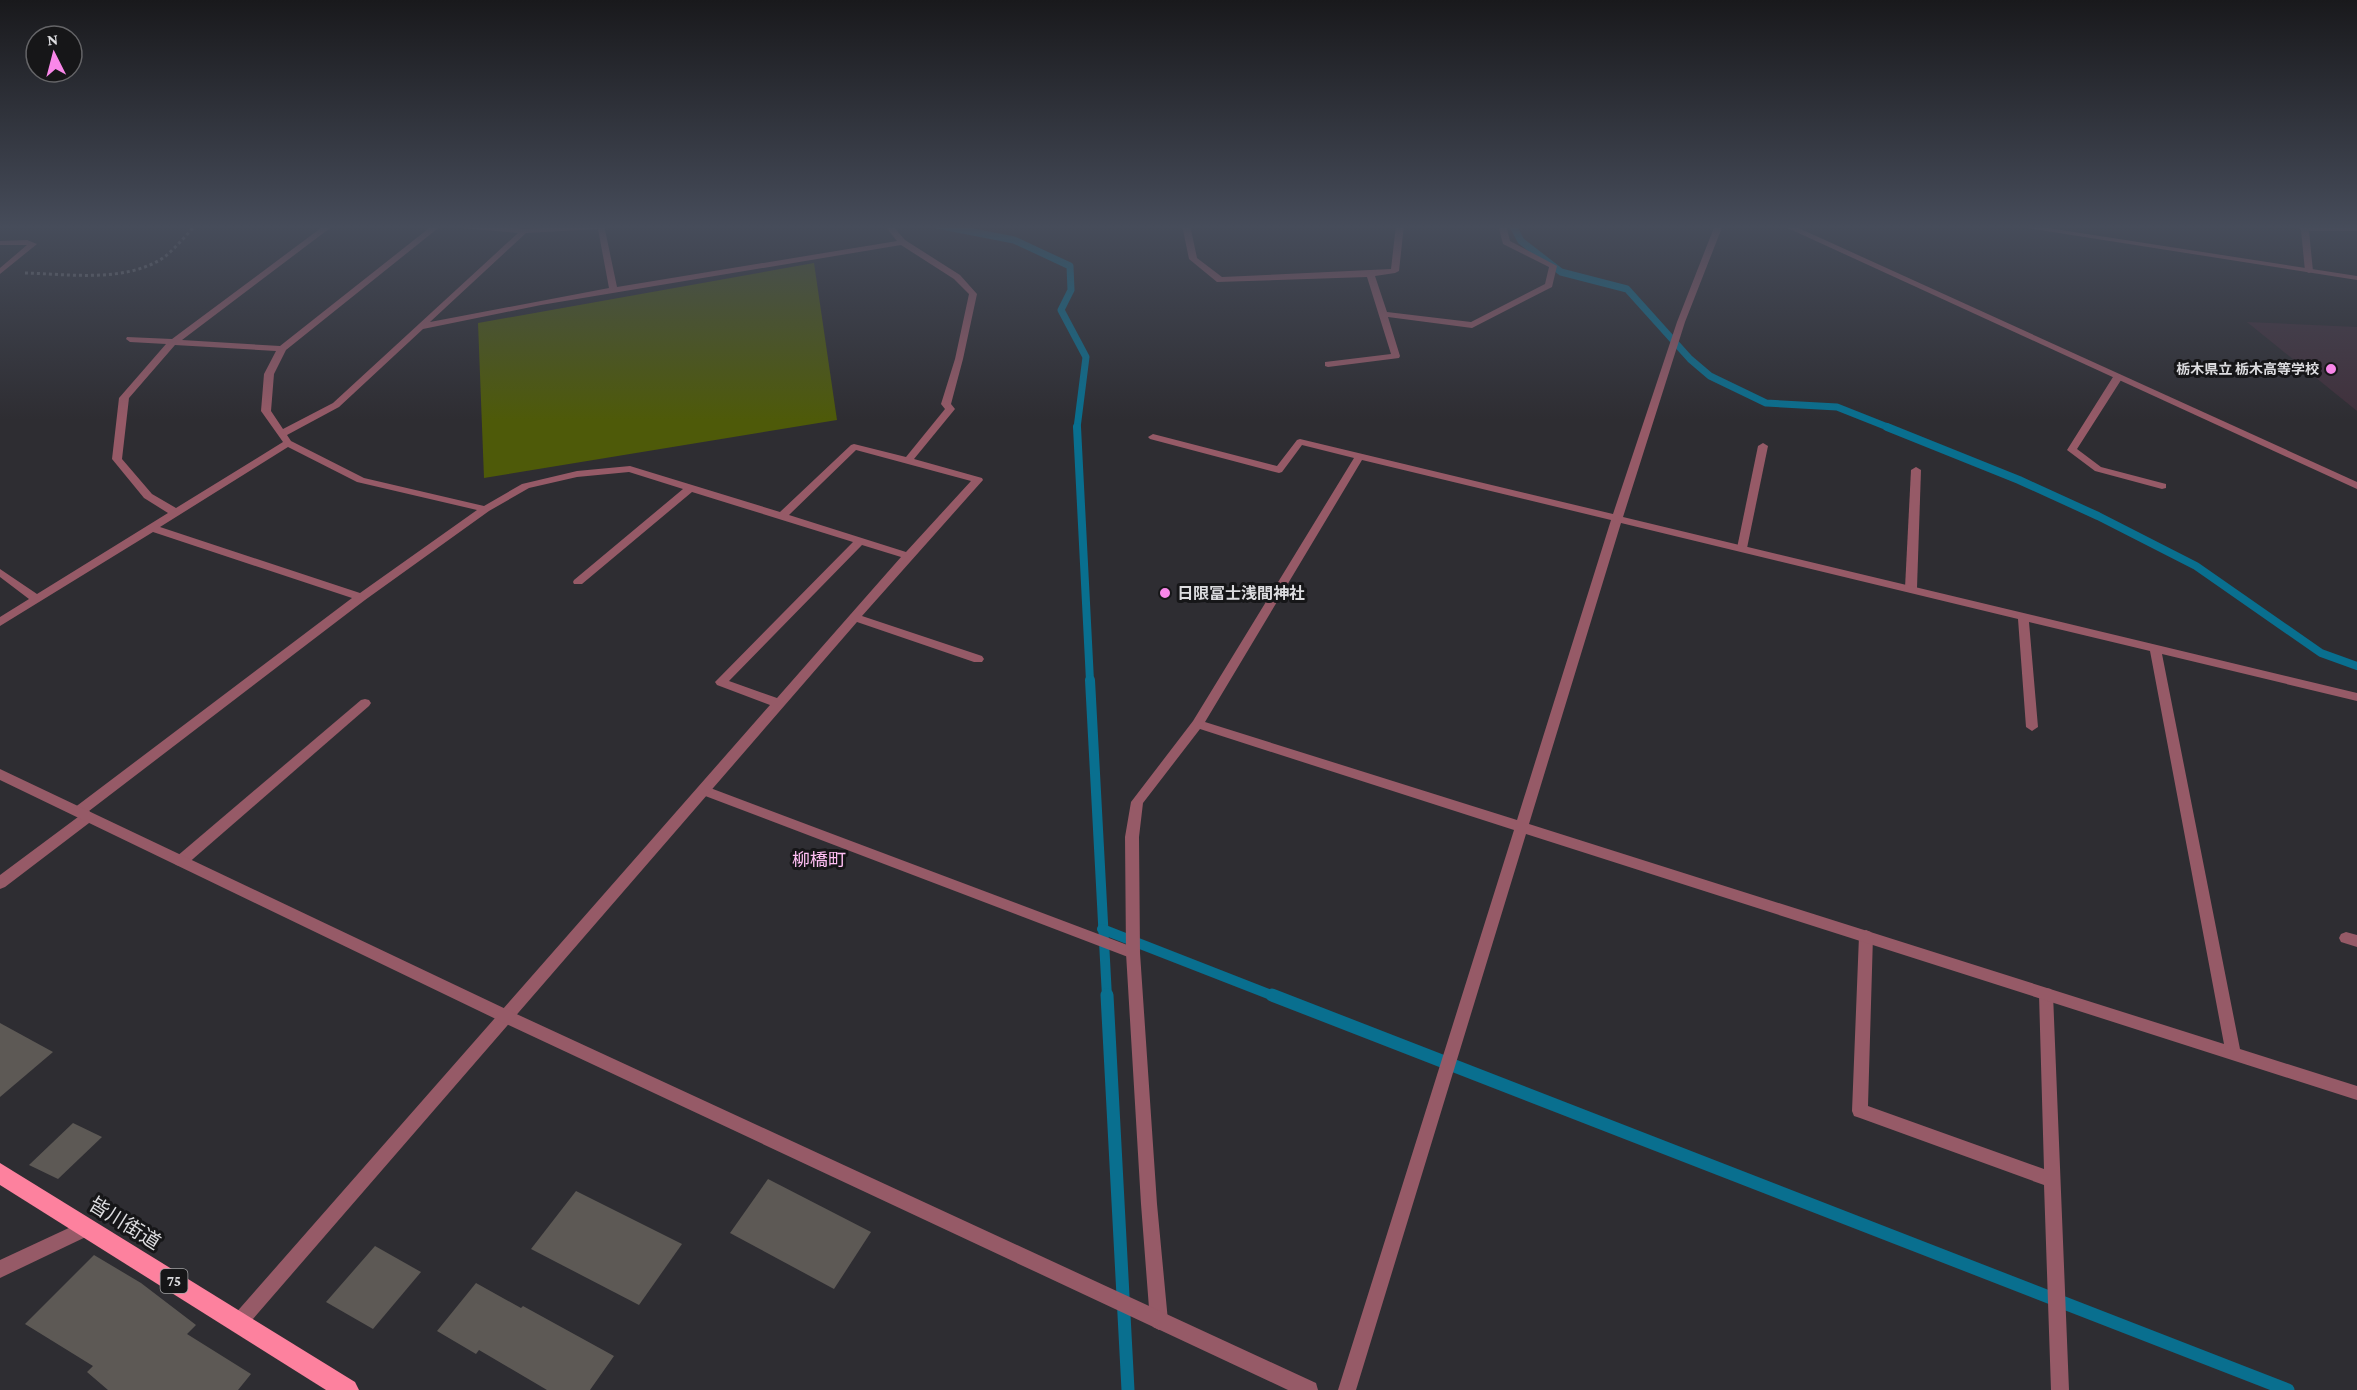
<svg xmlns="http://www.w3.org/2000/svg" width="2357" height="1390" viewBox="0 0 2357 1390" font-family="'Crimson Pro','Noto Sans JP',serif">
<style>
.education{fill:#40303b}
.green{fill:#4e5a09}
.lines{fill:none;stroke-linecap:round;stroke-linejoin:round}
.stream-far3{stroke:#096f8f;stroke-width:7}
.stream-far2{stroke:#096f8f;stroke-width:8}
.stream-far1{stroke:#096f8f;stroke-width:10}
.stream{stroke:#096f8f;stroke-width:13}
.building{fill:#5d5955}
.path{stroke:#77777b;stroke-width:3;stroke-dasharray:3 3;stroke-linecap:butt}
.service{fill:#965a67;fill-rule:evenodd}
.minor{fill:#965a67;fill-rule:evenodd}
.tertiary{fill:#965a67;fill-rule:evenodd}
.primary{fill:#fd819e;fill-rule:evenodd}
.poi-dot{fill:#f987e9;stroke:#161618;stroke-width:2}
.labels{text-anchor:middle;stroke-width:6;stroke-linejoin:round;paint-order:stroke}
.far-poi-label{font-size:14px;font-weight:bold;fill:#dcdcdf;stroke:#161618;text-anchor:end}
.shield{fill:#161618;stroke:#a1a1a3;stroke-width:1.5}
.shield-label{font-size:15px;font-weight:bold;fill:#dcdcdf}
.poi-label{font-size:16px;font-weight:bold;fill:#dcdcdf;stroke:#161618;text-anchor:start}
.neighbourhood-label{font-size:18px;fill:#ffbff4;stroke:#161618}
.near-street-label{font-size:20px;fill:#dcdcdf;stroke:#161618}
</style>
<rect width="100%" height="100%" fill="#2e2d32"/>
<polygon class="education" points="2247,322 2357,327 2357,411"/>
<polygon class="green" points="814,263 837,420 484,478 478,323"/>
<g class="lines">
<g class="stream-far3">
<polyline points="937,225 1014,240 1070,266 1071,290 1061,310 1086,357 1077,428"/>
<polyline points="1517,225 1514,228 1521,241 1561,272 1627,289 1690,359 1710,376 1766,403 1837,407 1890,428"/>
</g>
<g class="stream-far2">
<polyline points="1077,427 1090,681"/>
<polyline points="1887,427 2019,480 2098,516 2196,566 2321,653 2357,666"/>
</g>
<g class="stream-far1">
<polyline points="1090,680 1107,997"/>
<polyline points="1102,929 1276,997"/>
</g>
<g class="stream">
<polyline points="1107,995 1128,1390"/>
<polyline points="1272,995 2288,1390"/>
</g>
</g>
<g class="building">
<polygon points="0,1023 53,1052 0,1097"/>
<polygon points="73,1123 102,1137 58,1179 29,1165"/>
<polygon points="768,1179 871,1232 834,1289 730,1233"/>
<polygon points="576,1191 682,1244 639,1305 531,1249"/>
<polygon points="375,1246 421,1272 373,1329 326,1302"/>
<polygon points="94,1255 141,1283 196,1325 187,1334 251,1374 238,1390 108,1390 87,1372 93,1366 25,1324"/>
<polygon points="476,1283 521,1308 523,1306 614,1356 590,1390 547,1390 479,1350 476,1354 437,1331"/>
</g>
<g class="lines">
<path class="path" d="M25,273C69,274 124,283 163,258C175,249 185,236 196,225"/>
<g class="service">
<polygon points="2118,374 2123,377 2077,449 2101,467 2166,484 2166,488 2162,489 2095,471 2067,450 2113,377"/>
<polygon points="1763,443 1768,446 1747,548 1742,551 1737,548 1758,446"/>
<polygon points="1916,467 1921,470 1917,588 1911,592 1905,588 1911,470"/>
<polygon points="705,786 1138,949 1140,953 1138,957 1133,959 1128,957 700,794 699,791 700,788"/>
<polygon points="1866,930 1871,932 1873,936 1868,1106 2044,1169 2039,994 2041,989 2046,988 2051,989 2053,994 2069,1390 2051,1390 2044,1185 1860,1118 1854,1116 1852,1111 1859,936 1861,932"/>
</g>
<g class="minor">
<path d="M325,225H334L182,340L280,346L433,225H442L286,350L274,374L271,411L283,429L333,403L518,233L451,227L447,225H481L524,229L604,225L617,287L897,241L884,225H892L905,240L960,275L977,294L963,359L951,404L955,409L914,459L982,478L983,480L862,616L982,656L984,659L982,662H974L857,622L246,1327L240,1330L234,1327L231,1321L234,1315L770,705L717,685L715,682L853,542L692,492L582,584H574L573,582L574,580L683,489L629,472L577,477L529,488L489,511L365,600L89,811L95,816L93,820L5,887L0,889V875L78,817L72,812L74,808L352,598L153,532L0,626V617L29,599L0,577V569L37,594L168,513L144,498L112,459L119,398L166,344L130,342L126,339L127,337L172,339ZM598,229L609,288L430,322L526,233ZM901,245L954,279L969,294L955,359L941,404L945,409L906,457L854,444L851,445L780,512L630,466L577,471L522,484L484,506L364,478L291,441L287,435L339,407L423,329L541,305ZM175,345L276,351L264,374L261,411L283,442L176,508L152,494L122,459L129,398ZM288,447L357,482L477,510L360,593L160,527ZM856,450L971,481L906,552L789,515ZM862,545L901,557L777,698L729,681Z"/>
<polygon points="1182,225 1190,225 1197,258 1222,277 1391,269 1396,225 1404,225 1399,271 1395,273 1375,276 1387,312 1471,322 1545,284 1549,267 1503,244 1498,225 1506,225 1510,241 1557,266 1552,287 1472,328 1388,317 1400,356 1399,358 1328,367 1325,366 1325,362 1391,354 1367,277 1217,282 1189,259"/>
<path d="M1715,225H1723L1685,322L1623,517L2357,693V701L2162,654L2240,1049L2357,1086V1100L1526,834L1356,1390H1338L1514,830L1200,729L1143,803L1139,837L1140,953L1157,1204L1168,1321L1165,1327L1159,1330L1153,1327L1150,1321L1141,1204L1126,953L1125,837L1131,802L1193,721L1354,458L1302,445L1282,472L1279,473L1150,439L1148,437L1153,434L1277,466L1297,440L1300,439L1613,514L1677,322ZM1362,460L1611,520L1517,820L1205,722ZM1621,523L2018,619L2026,727L2032,731L2038,727L2029,622L2150,651L2224,1044L1529,824Z"/>
<polygon points="1781,225 1792,225 2357,482 2357,489"/>
<polygon points="2295,225 2357,227 2357,231 2309,231 2313,271 2309,273 2305,271 2301,230"/>
<polygon points="27,240 37,244 0,274 0,268 27,245 0,245 0,241"/>
<polygon points="365,699 369,700 371,703 369,706 186,865 181,866 176,865 174,861 176,857 361,700"/>
<polygon points="2346,932 2357,935 2357,947 2341,942 2339,938 2341,934"/>
<polygon points="86,1220 92,1222 94,1228 92,1234 0,1278 0,1260"/>
</g>
<g class="tertiary">
<polygon points="2009,225 2029,225 2357,276 2357,280"/>
<polygon points="0,769 510,1011 1316,1383 1318,1390 1288,1390 500,1021 0,780"/>
</g>
<polygon class="primary" points="0,1163 355,1382 359,1390 326,1390 0,1185"/>
</g>
<linearGradient id="sky" x2="0" y2="1"><stop stop-color="#19191c"/><stop offset="0.54" stop-color="#464c5a"/><stop offset="1" stop-color="#464c5a" stop-opacity="0"/></linearGradient>
<rect width="2357" height="420" fill="url(#sky)"/>
<g class="poi-dot">
<circle cx="2331" cy="369" r="6"/>
<circle cx="1165" cy="593" r="6"/>
</g>
<g class="labels">
<g class="far-poi-label">
<text x="2319" y="374">栃木県立 栃木高等学校</text>
</g>
<rect class="shield" x="160.5" y="1269" width="27" height="24" rx="4.5"/>
<g class="shield-label">
<text x="174" y="1286">75</text>
</g>
<g class="poi-label">
<text x="1177" y="599">日限冨士浅間神社</text>
</g>
<g class="neighbourhood-label">
<text x="819" y="866">柳橋町</text>
</g>
<g class="near-street-label">
<text transform="translate(125 1223) rotate(32)" y="7">皆川街道</text>
</g>
</g>
<g transform="translate(54 54) rotate(354)"><circle r="28" fill="#161618" stroke="#656568" stroke-width="1.5"/>
<path d="M0-4.5L10 22L0 15L-10 22Z" fill="#f987e9"/>
<text y="-9" font-size="16" font-weight="bold" text-anchor="middle" fill="#dcdcdf">N</text>
</g>
</svg>
